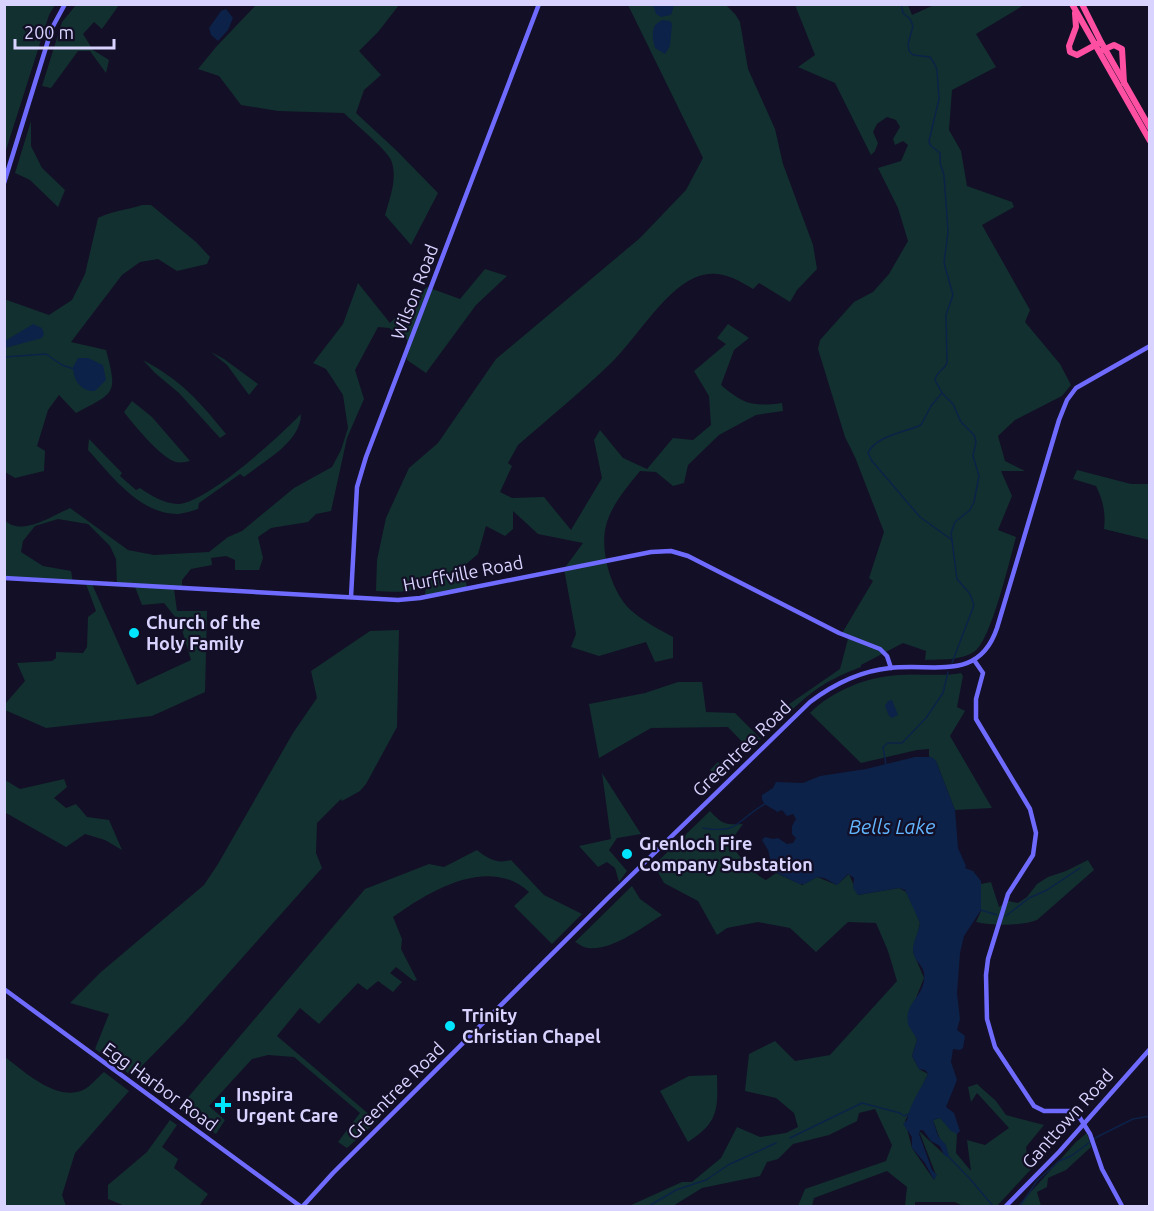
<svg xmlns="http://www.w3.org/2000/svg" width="1154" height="1211" viewBox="0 0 1154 1211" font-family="Ubuntu,sans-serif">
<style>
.green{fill:#12302f}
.water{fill:#0c2248}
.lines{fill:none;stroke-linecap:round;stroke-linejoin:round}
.stream{stroke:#0c2248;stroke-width:1.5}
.secondary{stroke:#6f6bff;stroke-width:4.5}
.highway{stroke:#ff4fa3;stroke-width:6}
.poi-dot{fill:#00e5ff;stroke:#130f26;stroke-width:2}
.labels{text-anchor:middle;stroke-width:4.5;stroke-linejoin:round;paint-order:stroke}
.street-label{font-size:18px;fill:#d9d4ff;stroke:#130f26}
.poi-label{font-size:18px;font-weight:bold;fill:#d9d4ff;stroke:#130f26;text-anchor:start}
.water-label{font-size:20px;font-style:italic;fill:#62b6ff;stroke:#130f26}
</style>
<rect width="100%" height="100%" fill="#130f26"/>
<g class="green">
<polygon points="4,5 55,5 49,15 6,150 4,150"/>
<polygon points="76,5 119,5 102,29 94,22 83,34 93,50 109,60 106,73 90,51 78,51 51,88 42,86 62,22"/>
<path d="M256,5H399L378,32L359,51L381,75L364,90L356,113L397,151L438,193L411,245L385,215C390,198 398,177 391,160C386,149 353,122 344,113L278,111L241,105L219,76L198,69L216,47Z"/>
<path d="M628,5H726L735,14L740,22L748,69L775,129L783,164L813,245L817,269L797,290L790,302L759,283L753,289C734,277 716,268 694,278C663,292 635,340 611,363C581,392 549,418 518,445L508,463L512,466L500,492L512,498L544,497L571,530L602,478L594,440L600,430L623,458L647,469L673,438L693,440L711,425L709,396L694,371L726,344L717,338L728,324L749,338L734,350L721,385C743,404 753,407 782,403L783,411L756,415L719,435L688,465L684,483L673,486L656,472L640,471C628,486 613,503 607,522C598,549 612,595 633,612C645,622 660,630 673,637V658L655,662L646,642L599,656L571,647L576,634L564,569L583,543L538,534L513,511V529L505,536L486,526L478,554L464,566L467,589L425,596L426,586C410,593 393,592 376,591L377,560L386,518L409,468L438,443L496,359L640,238L686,190L703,158Z"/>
<path d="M795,5H908L912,15L934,5H1024L976,34L996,67L952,90L949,130L961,151L967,186L1012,202L1014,207L982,225L1030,310L1025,322L1060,364L1071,385L1062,396L1015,420L998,436L1005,461L1025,471H1001L1012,496L998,530L1016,537C1010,559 991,640 975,651C961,661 942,659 925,660L926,651L903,643L861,665V667C829,679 812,690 788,714L782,709L840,669L848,639L841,635L873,581L869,578L884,532L855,457L845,437L818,349L820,340L854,302L873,292L889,274L908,241L898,208L878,168L901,161L908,145L903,141L895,145L893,139L900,127L896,120L887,117L877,124L873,132L878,143L875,151L871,155L835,83L798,67L815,55Z"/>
<polygon points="31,121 31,146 42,168 65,190 58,207 30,180 15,173"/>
<path d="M142,205H151L196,242L210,257L207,264L177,271L158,259L140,262L122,275L71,342L106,350C118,395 115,392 76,413L59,395L48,410L37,446L45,451L44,471L15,478L5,472L4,299L49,315L72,300L85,274L98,218C111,211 127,210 142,205Z"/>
<path d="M485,269L507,276L476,305L426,373L407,360V339L389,328L378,327L355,370L364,399L347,438L331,511L316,514L308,522L271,528L258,537L263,558L259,570H235V560L226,556L211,558L212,565L191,569L182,580V589H174L177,611H207L205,692L152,716L46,728L5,710V704L25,681L17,663L52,661L56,658V652L83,653L87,647L88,617L96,611L86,584H92L137,685L191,660L180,623L164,603L142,605L135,587L117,586L116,559L110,546L88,524L58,519L35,526L23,541L21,552L43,566L71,571L73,583L5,578L4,519C19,538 52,516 70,508L128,550L154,555L209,552L228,537L242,531L294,488L332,467L341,450L348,428L343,395L326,369L313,363L343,324L358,283L390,323L427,287L460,299Z"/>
<polygon points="211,352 224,359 258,384 249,395 227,365"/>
<path d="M143,360C182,381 198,400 226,434L220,438L179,393L155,373Z"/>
<path d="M132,401L152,417L190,461C186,462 180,463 176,462C162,459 133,424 124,412Z"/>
<path d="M301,414C301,442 264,461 244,477L240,474L199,503L198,509C192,511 185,513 179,514C140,515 111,475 88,450L89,439L122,473L120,476L136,490L140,488C150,495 165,504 178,504C207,503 280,436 301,414Z"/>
<path d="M1077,470L1131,484H1149V540L1104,529C1106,513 1103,500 1096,486L1073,479Z"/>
<polygon points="399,630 397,727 366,784 360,791 342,801 341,799 317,823 316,853 322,868 185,1022 132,1076 95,1049 109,1014 70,1003 101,972 204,885 218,864 293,733 317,698 311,671 370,631"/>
<path d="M961,673L963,676L957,707L965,711L950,736L992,808L955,810L936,761L929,756V749L917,750L861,763L810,713C833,690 867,677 899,675C919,673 941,677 961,673Z"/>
<polygon points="678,682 702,682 706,712 735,713 761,739 750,750 728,727 651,728 599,758 589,704 645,693"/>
<polygon points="729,760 734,764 726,772 721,767 715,773 720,778 713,785 709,780 715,774 710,770 718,762 722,767"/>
<polygon points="602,773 641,834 617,838 609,850 627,871 619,882 615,868 607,862 598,867 579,846 611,839"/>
<polygon points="5,780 20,789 64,779 67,787 54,798 66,808 76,804 87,817 109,820 122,850 105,840 85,834 66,847 6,813 5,815"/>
<path d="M710,811C722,824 725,825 743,824L730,842C738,856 752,873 766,880L776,873L802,885L817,877L837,885L849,874L858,895L899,888L908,893L920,923L913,952L924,978L908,1018L917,1040L912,1056L919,1069L928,1074L905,1121L912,1148L934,1180L936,1175L919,1131L946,1156L933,1120L940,1118L957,1133L956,1153L971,1171L967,1140L985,1145L1009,1128L977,1093L971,1102L968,1087L977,1084L996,1101L1006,1115L1044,1125L1026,1147L1028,1164L1033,1167L997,1206H963L955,1202H915V1206H905L907,1187L887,1171L814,1198L812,1206H798L805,1189L886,1161L892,1145L875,1109L859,1113L857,1121L829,1135L793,1144L778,1159L767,1162L760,1176L702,1188L673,1206H629L682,1182H692L721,1158L737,1127L760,1137L786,1133L798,1127L794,1113L776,1098L745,1091L749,1054L775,1041L795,1061L830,1055L897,981L888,951L876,923L848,922L816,952L790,928L758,922L727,928L717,935L698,901L664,883L654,865Z"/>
<path d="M477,850C488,859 497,864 511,860L544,895L582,914L552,944L514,906L529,892C489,855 429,891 393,917L402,939L401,949L417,980L414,981L396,967L390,973L402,982L393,992L378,981L367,990L358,983L319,1024L300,1008L277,1036L377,1121L347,1148L338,1142L360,1113L294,1057L268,1055L252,1059L209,1106L225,1120L216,1134L179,1108L365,889L429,864L444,867Z"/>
<path d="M1088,860L1094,870L1037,920C1021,926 993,926 976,922L981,911V884L991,882L999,907L1008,901L1018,903L1027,897L1037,884L1048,877L1066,871Z"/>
<path d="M632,886L640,899L662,915C643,927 612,951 588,948C584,948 579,944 575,942Z"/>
<path d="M4,1056C23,1071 57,1102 83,1090C90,1087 98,1077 104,1072L129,1091L75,1153L62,1195L66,1206H5Z"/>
<path d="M717,1075C718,1109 719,1122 688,1142L660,1091L689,1076Z"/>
<polygon points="170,1120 177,1125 162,1147 178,1159 174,1168 208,1194 199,1206 125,1206 108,1199 108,1185 147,1152"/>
<polygon points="1087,1133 1091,1147 1066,1170 1048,1178 1047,1187 1037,1192 1041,1206 1018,1206 1076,1142"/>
</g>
<g class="water">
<polygon points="653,5 674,5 671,15 661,17 656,14"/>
<polygon points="226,9 233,18 228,30 218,41 211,35 209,28 221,11"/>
<path d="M663,20L670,21L672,24L670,46L665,54L655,48C652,37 650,24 663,20Z"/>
<polygon points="33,324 42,328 44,334 42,338 5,348 5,341"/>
<path d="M78,358H88L103,365L106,380L95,391C81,392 73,380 73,367Z"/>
<polygon points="892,700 898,715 892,718 889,716 885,706 888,701"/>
<path d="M915,757H932L936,761L955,810L958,848L966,866L965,868L973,871L981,881V910L964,936L960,953L957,993L960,1019L957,1030L965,1036L963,1048L960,1050L953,1049L951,1062L957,1080L946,1107L954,1113L960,1131L957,1134L951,1131L940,1118L933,1120L938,1136L946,1145L949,1156L947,1157L944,1155L940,1146L931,1141L923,1130H920L919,1134L932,1170L937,1175L934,1180L925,1163L912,1148V1137L903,1124L907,1120C910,1103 921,1089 928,1074L925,1070L919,1069L912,1056L917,1040C915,1034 910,1030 908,1024C904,1004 922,998 924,980C926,965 916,964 914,955C910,945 919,933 920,923L905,890L899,888L858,895L853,888L854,878L848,874L837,885L824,878L817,877L805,884H799L773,871L768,850L762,840L765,837L773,839L778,838L787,844L793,843L796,838L792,834V826L796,819L793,814L787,816L782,810L777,812C770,806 761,806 762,795L773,788L776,782L803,783L820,776L866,769Z"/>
</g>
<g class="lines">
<g class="stream">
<path d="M901,4L903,13L910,19L913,26L908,44L909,51L913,55L930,57L934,63L937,70L939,99L929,141L930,145L940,153V163L944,175L948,232L944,263L953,295L946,315L947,363C944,371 936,371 935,380L942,393L953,404L961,422L974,435L976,442L973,456L979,476L974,502L970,510L955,522L951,533L957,579L970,594L974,605L952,663"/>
<polyline points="4,357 46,354 62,365 74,369"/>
<path d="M941,394L931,406L921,425C906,432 875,436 868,453L872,461L920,517L952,540"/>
<polyline points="886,765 883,747 888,743 902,743 926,718 943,693 948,672"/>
<path d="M703,828C740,835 738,818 765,804"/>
<polyline points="981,910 997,915"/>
<polyline points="1006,916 1029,898 1047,890 1080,868"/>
<polyline points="790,1138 862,1103 900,1113 904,1116 909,1114"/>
<polyline points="948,1156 970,1179 993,1206"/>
<polyline points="649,1206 676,1190 706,1180 728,1165 776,1143"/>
<polyline points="1020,1206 1037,1181 1059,1161 1071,1156 1097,1137 1133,1119 1150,1116"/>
</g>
<g class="secondary">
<polyline points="4,183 52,28 65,4"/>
<polyline points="4,578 398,600 420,598 651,552 671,551 688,556 839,633 880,649 887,656 891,668"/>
<polyline points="351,597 357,487 366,457 539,4"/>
<polyline points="974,660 983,673 976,699 976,719 1030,809 1036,833 1033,855 1008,894 988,959 986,975 987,1019 995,1047 1034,1106 1044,1111 1071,1111 1080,1118 1090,1134 1102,1169 1122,1206"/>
<polyline points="4,989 300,1206"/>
<path d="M303,1206L333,1173L608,898L810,702C834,684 860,671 890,668C934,663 979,682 997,628L1059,420L1067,400L1076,388L1150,346"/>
<polyline points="1006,1206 1059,1152 1150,1049"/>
</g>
<g class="highway">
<polyline points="1072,4 1150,141"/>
<polyline points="1082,4 1101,42 1150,128"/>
<polyline points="1075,13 1076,27 1069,46 1070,52 1077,55 1099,43"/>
<polyline points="1103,50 1114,45 1122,49 1124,83"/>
</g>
</g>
<g class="poi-dot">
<circle cx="134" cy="633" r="6"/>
<circle cx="627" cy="854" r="6"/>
<circle cx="450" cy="1026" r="6"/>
<path d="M220 1096h6v6h6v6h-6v6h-6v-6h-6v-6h6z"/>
</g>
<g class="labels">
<g class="street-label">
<text transform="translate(415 292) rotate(-69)" y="6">Wilson Road</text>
<text transform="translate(463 574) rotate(-11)" y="6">Hurffville Road</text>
<text transform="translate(742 749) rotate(-44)" y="6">Greentree Road</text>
<text transform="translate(160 1087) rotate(36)" y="6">Egg Harbor Road</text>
<text transform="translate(396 1091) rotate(-45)" y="6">Greentree Road</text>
<text transform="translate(1068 1119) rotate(-48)" y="6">Ganttown Road</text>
</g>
<g class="poi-label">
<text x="146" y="629">Church of the<tspan x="146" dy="21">Holy Family</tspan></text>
<text x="639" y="850">Grenloch Fire<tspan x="639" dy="21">Company Substation</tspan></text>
<text x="462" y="1022">Trinity<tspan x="462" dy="21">Christian Chapel</tspan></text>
<text x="236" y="1101">Inspira<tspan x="236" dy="21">Urgent Care</tspan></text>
</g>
<g class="water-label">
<text x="892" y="834">Bells Lake</text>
</g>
</g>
<rect width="1154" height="1211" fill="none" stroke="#d9d4ff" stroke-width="12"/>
<path d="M15 39v9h99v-9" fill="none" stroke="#d9d4ff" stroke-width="3"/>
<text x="24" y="39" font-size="18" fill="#d9d4ff" stroke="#130f26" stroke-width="4.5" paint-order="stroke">200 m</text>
</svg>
